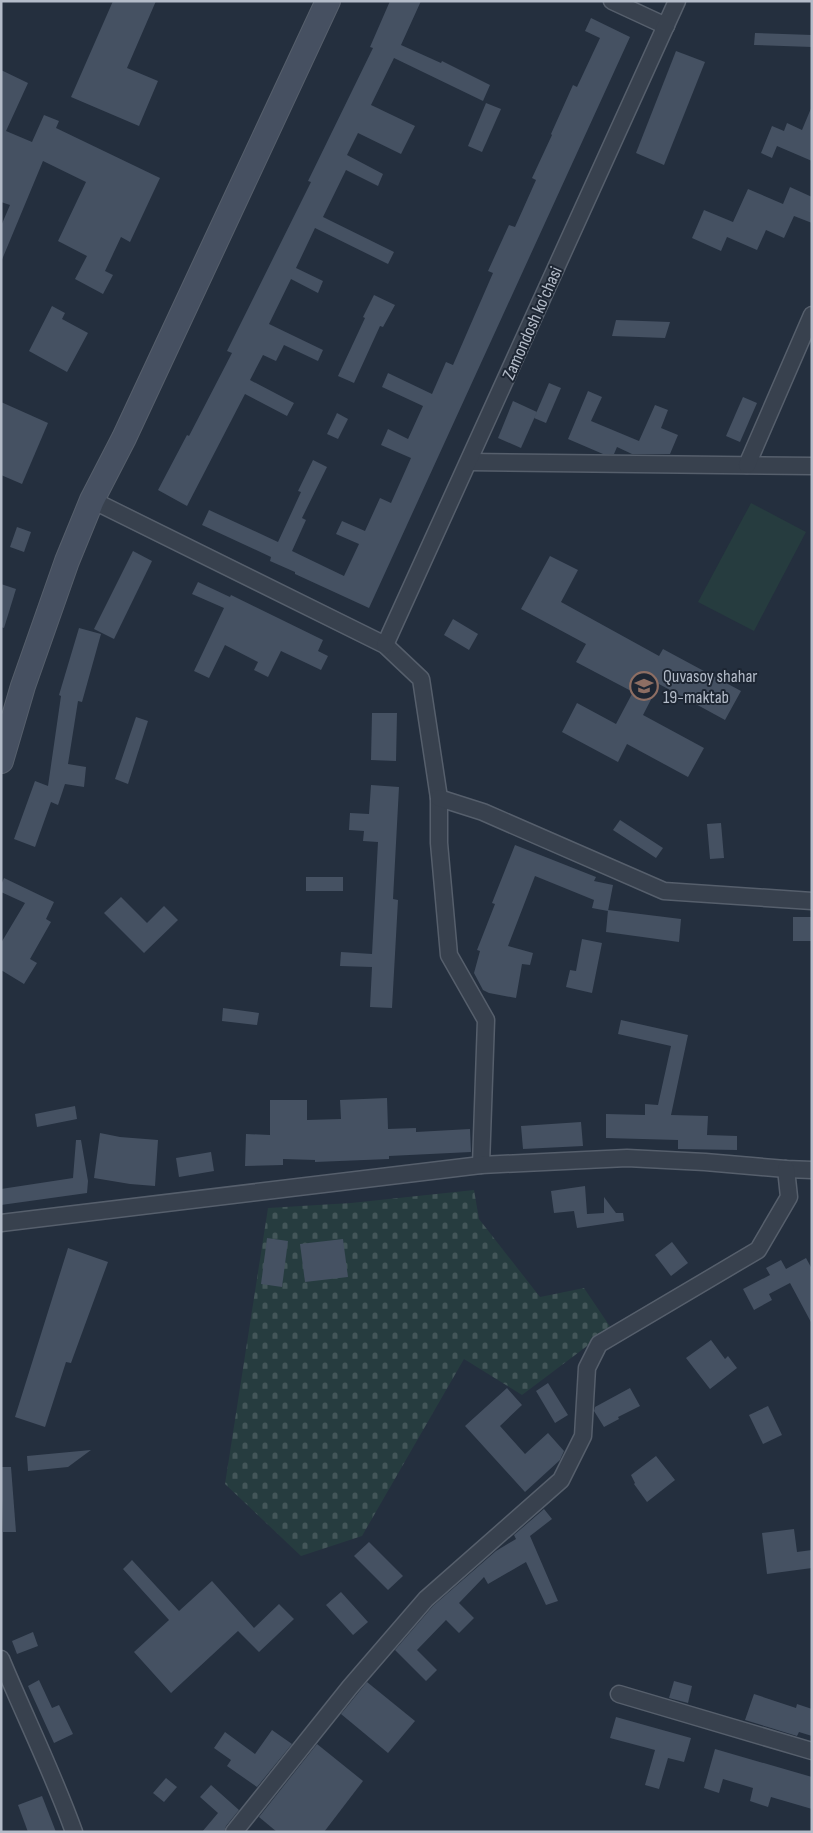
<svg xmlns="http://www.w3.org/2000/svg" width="813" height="1833" viewBox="0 0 813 1833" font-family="'Sofia Sans Condensed',sans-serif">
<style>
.cemetery{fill:url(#cemetery-stones)}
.pitch{fill:#263c3f}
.building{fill:#455162}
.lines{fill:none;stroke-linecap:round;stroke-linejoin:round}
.street-casing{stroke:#565f6c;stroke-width:19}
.secondary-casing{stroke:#565f6c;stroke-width:26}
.street{stroke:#38414e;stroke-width:16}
.secondary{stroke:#465061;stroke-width:24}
.labels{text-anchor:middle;stroke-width:4;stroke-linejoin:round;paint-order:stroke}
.street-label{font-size:18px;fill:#b4bcc9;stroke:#1d2633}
.poi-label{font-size:18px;fill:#b4bcc9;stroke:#1d2633;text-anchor:start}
</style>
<defs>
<pattern id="cemetery-stones" width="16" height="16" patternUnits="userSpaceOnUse" patternTransform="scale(1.25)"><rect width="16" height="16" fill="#263c3f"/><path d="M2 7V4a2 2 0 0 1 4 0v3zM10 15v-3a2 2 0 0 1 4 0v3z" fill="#435659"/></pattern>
</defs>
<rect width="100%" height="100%" fill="#242f3e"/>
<polygon class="cemetery" points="474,1190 479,1219 540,1297 584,1288 611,1328 522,1395 464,1359 362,1536 301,1556 225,1484 268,1208 351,1203"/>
<polygon class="pitch" points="751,503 806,532 754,631 698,602"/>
<g class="building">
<polygon points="113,1 156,1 127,68 158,81 139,126 71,97"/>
<polygon points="390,1 421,1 401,45 441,63 442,61 490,85 483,101 394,58 371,105 415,126 401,154 358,133 347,155 383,174 378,186 346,170 323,217 394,252 388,264 315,228 296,268 323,281 318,293 291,279 269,324 323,350 318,361 284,345 276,361 263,355 250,380 294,403 287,416 245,394 187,506 158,490 187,435 189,436 232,353 227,351 311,182 308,181 373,48 370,47"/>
<polygon points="591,18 630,37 369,608 295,574 295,572 270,561 271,557 202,525 209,510 278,542 301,492 298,491 313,460 327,467 302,518 306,520 292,551 344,576 359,544 336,534 342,521 365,531 380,498 391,503 411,458 381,445 388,429 408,439 423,406 382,387 388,373 432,394 446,362 453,365 493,273 488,271 509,225 515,227 536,180 532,178 552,135 551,134 573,85 577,87 600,38 585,31"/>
<polygon points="755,33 812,35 812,47 754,45"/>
<polygon points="676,51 705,62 664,165 636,153"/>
<polygon points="1,70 28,83 6,131 32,142 44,115 59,121 56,128 160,178 130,242 121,237 105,271 113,275 103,294 75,279 87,256 58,241 86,182 43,161 1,262 1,226 10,205 1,202"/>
<polygon points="486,103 501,109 482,152 468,146"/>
<polygon points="812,106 812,161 777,146 772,158 761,153 772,126 784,131 787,123 802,130"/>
<polygon points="790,187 812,197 812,223 794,216 784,238 766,230 757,250 727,237 721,251 692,238 704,210 733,222 748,189 783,204"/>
<polygon points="374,295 395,305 383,327 380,326 354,383 338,376 365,318 363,317"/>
<polygon points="52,306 65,313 62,319 88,333 67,372 29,351"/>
<polygon points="616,320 670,322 665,338 612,336"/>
<polygon points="549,383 561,388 546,423 534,418"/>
<polygon points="588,391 602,397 591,421 639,441 655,405 668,410 661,428 678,435 670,454 632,454 617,447 614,454 603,454 568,439"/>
<polygon points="743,397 757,403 740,442 726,436"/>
<polygon points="513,401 537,412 521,448 498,438"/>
<polygon points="1,402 48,423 22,484 1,475"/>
<polygon points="337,413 348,419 338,439 327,434"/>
<polygon points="17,527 31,532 24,552 10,547"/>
<polygon points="133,551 152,561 114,639 94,629"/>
<polygon points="550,556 578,570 561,602 659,656 663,649 741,691 725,720 659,684 643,715 704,748 688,777 627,744 618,762 562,732 577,703 616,724 633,692 576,662 586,644 521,609"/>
<polygon points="198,582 230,597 231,595 323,640 318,651 328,656 321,670 281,651 268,677 254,670 258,662 225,645 209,678 194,671 224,608 192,594"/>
<polygon points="1,584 16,589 4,628 1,627"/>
<polygon points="453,619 478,634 469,650 444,635"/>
<polygon points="79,628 101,634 82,702 78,701 68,764 86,767 84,787 65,784 58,805 51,802 35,847 14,839 35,781 48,786 61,696 59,695"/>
<polygon points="372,713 397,713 396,761 371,760"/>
<polygon points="136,717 148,721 128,784 115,779"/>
<polygon points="371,785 399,787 393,899 398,900 392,1008 370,1007 372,967 340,966 341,952 372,954 378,842 363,841 364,831 349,830 350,813 369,814"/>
<polygon points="620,820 663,848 656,858 613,830"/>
<polygon points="721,823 724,858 710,859 707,824"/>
<polygon points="515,845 596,877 594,881 613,885 608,911 592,908 594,900 535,876 508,946 533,953 530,965 522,964 516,998 489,993 483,990 474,973 480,951 477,950 495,904 492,903"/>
<rect x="306" y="877" width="37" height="14"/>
<polygon points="4,878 54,902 46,919 51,922 30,959 37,963 24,984 1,970 1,943 25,903 1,892 1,885"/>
<polygon points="121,897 147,923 164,906 178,920 144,953 104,913"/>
<polygon points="608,910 681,919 679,942 606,932"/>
<rect x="793" y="917" width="19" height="24"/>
<polygon points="582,939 602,943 592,993 566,987 570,970 576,971"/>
<polygon points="223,1008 259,1013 257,1025 222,1021"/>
<polygon points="621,1020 688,1035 671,1115 708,1116 707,1135 737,1136 737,1150 678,1149 678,1140 606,1138 606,1114 645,1115 645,1104 658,1105 671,1046 618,1034"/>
<polygon points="387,1098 388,1129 416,1128 416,1132 470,1129 471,1152 389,1156 389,1159 315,1162 315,1160 283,1159 283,1165 245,1166 246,1134 270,1135 270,1100 307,1100 307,1120 341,1119 340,1100"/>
<polygon points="75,1106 77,1119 37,1127 35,1114"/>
<polygon points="581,1122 583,1146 523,1149 521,1126"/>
<polygon points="100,1133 120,1137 158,1140 155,1186 130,1184 94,1178"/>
<polygon points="76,1140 81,1140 88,1181 87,1193 1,1205 1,1189 73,1178"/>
<polygon points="211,1152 214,1171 179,1177 176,1158"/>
<polygon points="585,1186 587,1214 604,1213 604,1197 616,1213 623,1213 624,1221 577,1228 574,1211 554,1213 551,1191"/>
<polygon points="267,1238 288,1241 282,1287 261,1284"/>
<polygon points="343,1239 348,1277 305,1282 300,1244"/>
<polygon points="672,1242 688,1263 671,1276 655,1255"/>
<polygon points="68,1248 108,1262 71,1363 66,1362 45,1427 15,1417"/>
<polygon points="806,1258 812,1269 812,1324 790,1283 769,1294 772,1300 754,1310 743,1289 770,1275 766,1268 781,1260 786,1269"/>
<polygon points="711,1340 725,1359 728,1356 737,1368 710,1389 686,1358"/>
<polygon points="548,1383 568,1415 555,1423 536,1391"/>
<polygon points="507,1388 522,1405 500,1426 525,1454 548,1433 564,1451 560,1460 525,1492 465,1426"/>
<polygon points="630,1388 640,1406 618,1417 619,1419 604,1427 594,1411 595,1407"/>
<polygon points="768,1406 782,1435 763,1444 749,1415"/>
<polygon points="91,1450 68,1467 28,1471 27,1456"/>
<polygon points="656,1456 675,1480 647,1502 634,1484 635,1483 631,1475"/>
<polygon points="1,1467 11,1467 16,1532 3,1532"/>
<polygon points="544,1509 552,1519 530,1536 558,1601 546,1605 526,1562 488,1584 484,1577 459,1603 474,1618 459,1633 446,1620 417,1650 437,1670 426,1681 395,1650 433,1606 496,1551 516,1539 514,1535"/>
<polygon points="794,1529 797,1552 812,1550 812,1568 767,1574 762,1533"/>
<polygon points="369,1542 403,1576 388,1590 354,1556"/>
<polygon points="132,1560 179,1611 212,1581 254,1628 279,1604 294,1619 259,1652 238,1631 171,1693 134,1652 169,1620 123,1569"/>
<polygon points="341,1592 368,1622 353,1635 326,1605"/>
<polygon points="33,1632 38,1646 17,1654 12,1641"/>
<polygon points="39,1680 52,1708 59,1705 73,1734 54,1743 28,1686"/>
<polygon points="674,1681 692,1686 688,1703 669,1698"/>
<polygon points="367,1682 415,1721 388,1753 341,1714"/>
<polygon points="754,1694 796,1708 797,1704 812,1709 812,1736 799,1732 797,1736 745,1720"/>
<polygon points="616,1717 691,1738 684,1762 668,1758 659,1789 645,1785 655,1750 610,1738"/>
<polygon points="272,1730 292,1744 257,1787 227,1766 231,1760 214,1748 225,1732 255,1754"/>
<polygon points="317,1744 363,1781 324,1832 277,1832 259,1817"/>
<polygon points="715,1749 812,1777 812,1809 771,1797 768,1807 750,1801 753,1788 723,1779 719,1793 704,1788"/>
<polygon points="166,1778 177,1787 164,1802 153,1793"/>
<polygon points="211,1785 239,1810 226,1826 224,1832 202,1832 218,1813 200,1797"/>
<polygon points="42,1796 56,1832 28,1832 18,1805"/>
</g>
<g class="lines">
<defs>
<g id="street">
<polyline points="612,1 666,26"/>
<polyline points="469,462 812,466"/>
<polyline points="747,465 812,315"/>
<polyline points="92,500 385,645 421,679 439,798 439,843 449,955 486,1020 481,1165"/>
<polyline points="385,645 677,1"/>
<polyline points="439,798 483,812 664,891 812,901"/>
<polyline points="1,1223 481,1165 627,1158 705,1162 786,1169 812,1170"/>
<path d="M1,1659C25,1717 53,1773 74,1832"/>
<polyline points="619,1694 812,1751"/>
<polyline points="234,1832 350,1687 426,1599 561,1480 583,1436 587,1368 599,1344 758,1250 789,1197 786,1169"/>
</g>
<polyline id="secondary" points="1,761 23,686 67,561 92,500 124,438 328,1"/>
</defs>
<use href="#street" class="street-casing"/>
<use href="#secondary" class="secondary-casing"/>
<use href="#street" class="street"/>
<use href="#secondary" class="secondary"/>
</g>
<defs>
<symbol id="school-ring" viewBox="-11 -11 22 22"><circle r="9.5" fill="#1d2633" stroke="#8d6e63" stroke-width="1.5"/><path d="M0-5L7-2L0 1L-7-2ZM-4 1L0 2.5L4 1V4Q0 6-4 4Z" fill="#8d6e63"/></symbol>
</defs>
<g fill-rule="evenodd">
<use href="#school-ring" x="628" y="670" width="32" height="32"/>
</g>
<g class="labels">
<g class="street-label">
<text transform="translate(532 323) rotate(-66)" y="6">Zamondosh ko'chasi</text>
</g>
<g class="poi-label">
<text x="663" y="682">Quvasoy shahar<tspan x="663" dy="21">19-maktab</tspan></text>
</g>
</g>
<rect width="813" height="1833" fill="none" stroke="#b4bcc9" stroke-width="5"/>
</svg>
